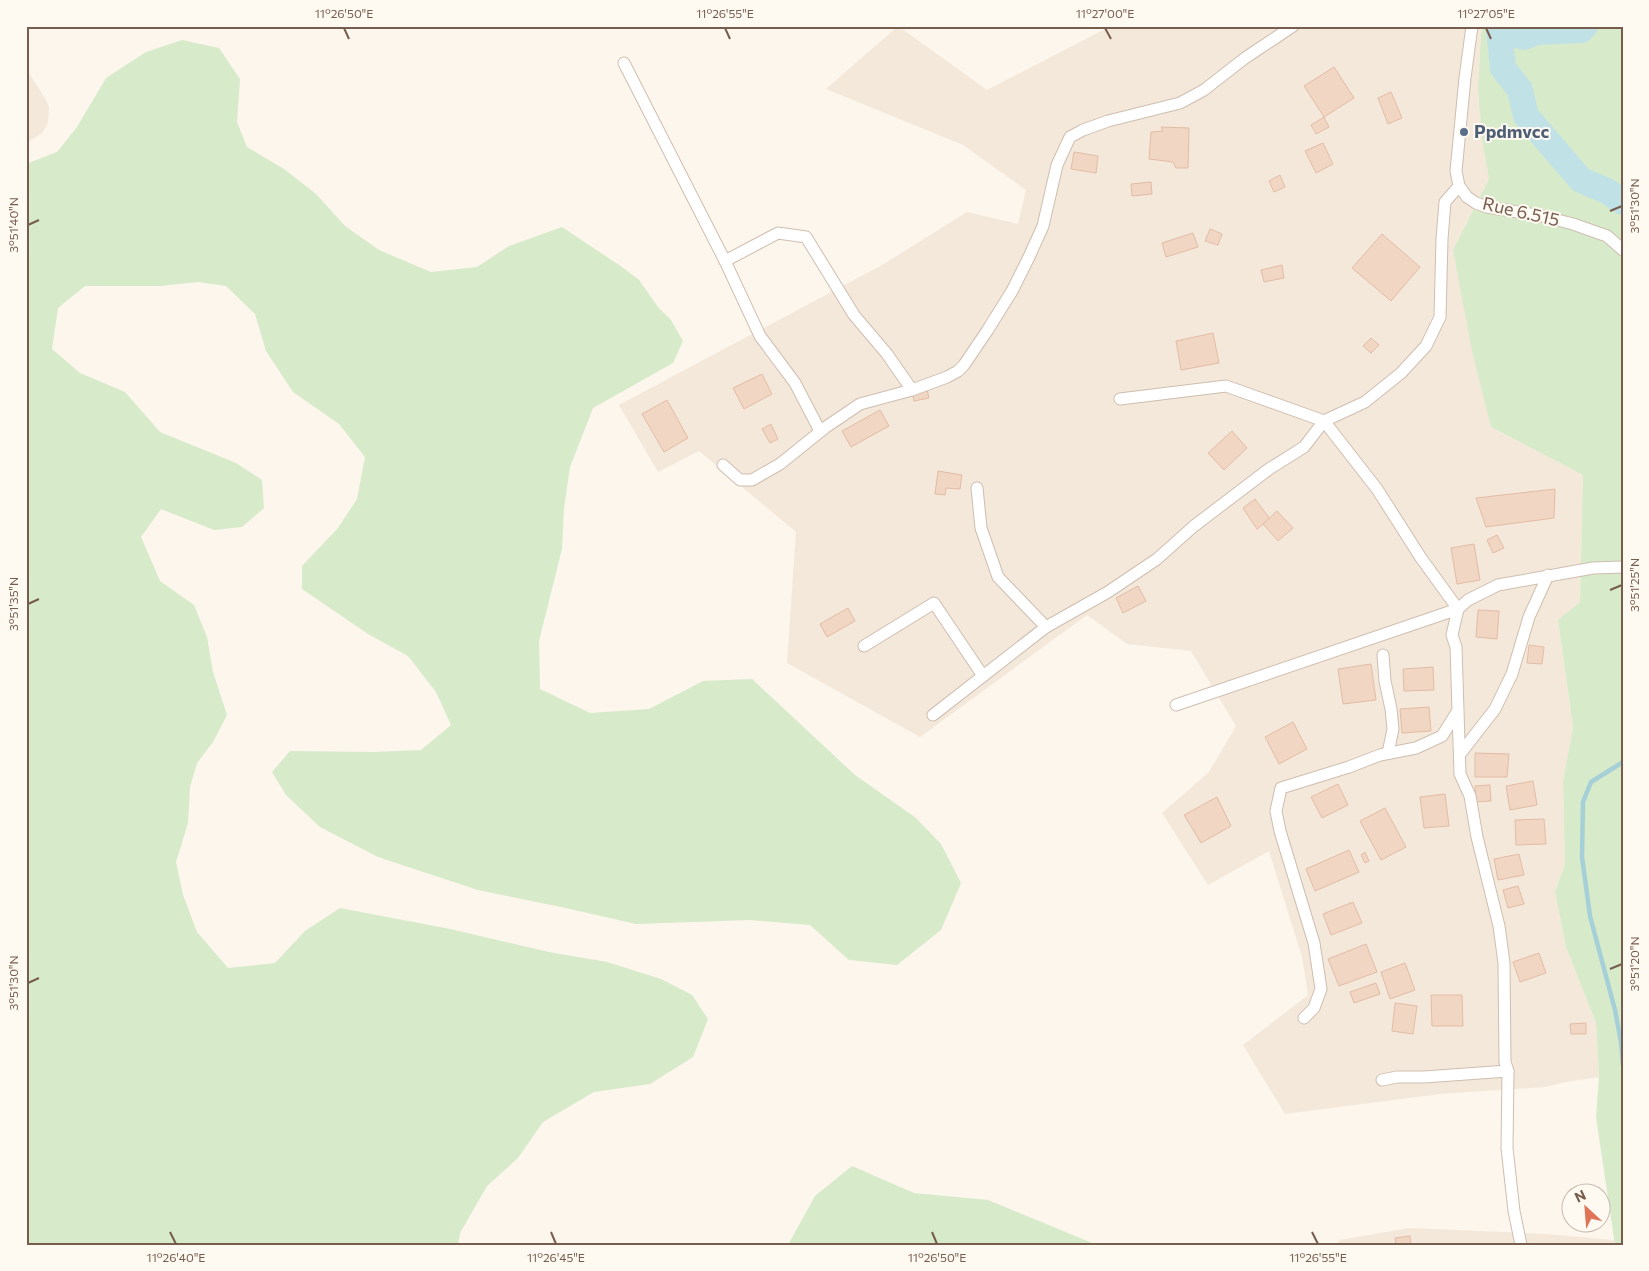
<svg xmlns="http://www.w3.org/2000/svg" width="1649" height="1271" viewBox="0 0 1649 1271" font-family="Commissioner,sans-serif">
<style>
.residential{fill:#f4e8da}
.green{fill:#d7eaca}
.lines{fill:none;stroke-linecap:round;stroke-linejoin:round}
.stream{stroke:#a6d0d7;stroke-width:4.5}
.river{stroke:#c0e1e6;stroke-width:26}
.building{fill:#f1d6c4;stroke:#e3bca5}
.minor-casing{stroke:#cebeb0;stroke-width:13}
.minor{stroke:#fff;stroke-width:11}
.ticks{fill:none;stroke:#775d4e;stroke-width:2}
.service-dot{fill:#5c6f8a;stroke:#fefaf2;stroke-width:2}
.labels{text-anchor:middle;stroke-width:4;stroke-linejoin:round;paint-order:stroke}
.service-label{font-size:18px;font-weight:bold;fill:#4e5e75;stroke:#fefaf2;text-anchor:start}
.street-label{font-size:18px;fill:#775d4e;stroke:#fefaf2}
.neatline{fill:none;stroke:#775d4e;stroke-width:2}
.ticks-label{font-size:12px;text-anchor:middle;fill:#775d4e}
</style>
<rect width="100%" height="100%" fill="#fcf6ec"/>
<g class="residential">
<polygon points="898,26 987,90 1111,26 1483,26 1481,34 1478,90 1482,139 1489,179 1453,250 1491,427 1583,475 1580,602 1558,621 1573,729 1563,781 1565,864 1555,892 1566,947 1596,1023 1599,1077 1566,1082 1545,1087 1440,1094 1285,1114 1243,1045 1308,995 1302,957 1269,851 1208,885 1162,813 1209,772 1236,726 1191,651 1127,644 1087,615 920,737 787,663 796,532 699,451 658,472 619,405 882,265 967,212 1018,224 1026,190 963,145 826,89"/>
<polygon points="26,69 45,98 49,107 48,123 42,133 26,143"/>
<polygon points="1409,1228 1547,1234 1614,1240 1615,1245 1336,1245 1340,1240"/>
</g>
<g class="green">
<polygon points="1483,26 1623,26 1623,1245 1615,1245 1596,1117 1599,1077 1596,1023 1566,947 1555,892 1565,864 1563,781 1573,728 1558,620 1580,602 1583,475 1491,427 1472,351 1453,250 1489,179 1482,139 1478,90 1481,34"/>
<polygon points="182,40 219,48 240,79 237,122 247,147 284,169 316,194 345,226 379,250 431,272 477,267 509,246 562,227 622,267 639,280 658,307 671,320 683,341 673,363 593,408 570,467 564,508 562,549 539,641 540,689 590,713 649,709 703,681 752,679 855,775 916,818 941,844 961,883 941,930 897,965 849,960 810,925 750,920 636,924 561,907 478,890 378,857 320,827 286,795 272,772 290,751 374,752 421,750 451,725 436,692 408,656 368,634 302,589 302,566 338,528 357,499 365,457 339,424 293,392 266,351 255,314 226,286 198,282 160,286 85,286 58,308 52,349 80,373 125,392 160,432 236,463 262,480 264,508 242,527 214,530 161,509 141,537 160,581 194,605 207,637 213,672 227,715 213,742 197,763 190,787 188,823 176,862 183,895 197,932 228,968 275,963 305,931 340,908 450,929 549,952 607,962 661,979 692,995 708,1019 693,1057 650,1084 594,1092 543,1122 518,1158 487,1186 460,1233 458,1245 26,1245 26,164 57,152 77,127 106,78 146,52"/>
<polygon points="852,1166 914,1193 988,1200 1097,1245 788,1245 815,1196"/>
</g>
<g class="lines">
<polyline class="stream" points="1623,762 1591,782 1583,802 1582,857 1590,916 1615,1010 1621,1042 1623,1065"/>
<polyline class="river" points="1585,26 1581,30 1536,32 1524,37 1499,28 1503,68 1520,90 1526,116 1581,180 1607,191 1623,202"/>
</g>
<g class="building">
<polygon points="1334,67 1354,98 1324,117 1304,86"/>
<polygon points="1391,92 1402,118 1388,124 1378,98"/>
<polygon points="1324,117 1329,127 1316,134 1311,125"/>
<polygon points="1161,127 1189,128 1188,168 1176,168 1173,162 1149,159 1151,132 1163,131"/>
<polygon points="1323,143 1333,164 1316,173 1305,151"/>
<polygon points="1074,152 1098,156 1096,173 1071,169"/>
<polygon points="1280,175 1285,187 1274,192 1269,181"/>
<polygon points="1151,182 1152,194 1132,196 1131,184"/>
<polygon points="1210,229 1222,234 1218,245 1205,241"/>
<polygon points="1193,233 1198,247 1166,257 1162,243"/>
<polygon points="1382,234 1420,267 1391,301 1352,268"/>
<polygon points="1282,265 1284,278 1264,282 1261,270"/>
<polygon points="1213,333 1219,363 1181,370 1176,341"/>
<polygon points="1371,338 1379,345 1371,353 1363,346"/>
<polygon points="762,374 772,394 744,409 733,388"/>
<polygon points="927,389 929,398 914,401 912,392"/>
<polygon points="667,400 688,438 664,452 642,414"/>
<polygon points="880,410 889,426 851,447 842,431"/>
<polygon points="771,424 778,439 770,443 762,429"/>
<polygon points="1232,431 1247,448 1224,470 1208,453"/>
<polygon points="938,471 962,475 960,489 946,488 945,495 935,494"/>
<polygon points="1555,489 1554,518 1486,527 1476,498"/>
<polygon points="1255,499 1270,519 1257,529 1243,508"/>
<polygon points="1277,511 1293,528 1278,541 1263,524"/>
<polygon points="1497,535 1504,548 1493,553 1487,540"/>
<polygon points="1474,544 1480,580 1457,584 1451,548"/>
<polygon points="1138,586 1146,601 1123,613 1116,598"/>
<polygon points="848,608 855,621 827,637 820,624"/>
<polygon points="1478,610 1499,611 1497,639 1476,637"/>
<polygon points="1529,645 1544,647 1542,664 1527,663"/>
<polygon points="1371,664 1376,700 1343,704 1338,669"/>
<polygon points="1433,667 1434,690 1404,691 1403,669"/>
<polygon points="1429,707 1431,731 1402,733 1400,709"/>
<polygon points="1293,722 1307,749 1279,764 1265,737"/>
<polygon points="1475,753 1509,754 1507,777 1475,777"/>
<polygon points="1533,781 1537,805 1510,810 1506,786"/>
<polygon points="1338,784 1348,805 1322,818 1311,797"/>
<polygon points="1490,785 1491,801 1476,802 1475,786"/>
<polygon points="1445,794 1449,826 1424,828 1420,797"/>
<polygon points="1217,797 1231,826 1201,843 1184,815"/>
<polygon points="1385,808 1406,847 1381,860 1360,821"/>
<polygon points="1544,819 1546,844 1516,845 1515,820"/>
<polygon points="1349,850 1359,872 1315,891 1306,869"/>
<polygon points="1365,852 1369,861 1365,863 1361,855"/>
<polygon points="1519,854 1524,875 1498,880 1494,859"/>
<polygon points="1518,886 1524,904 1508,908 1503,890"/>
<polygon points="1353,902 1362,923 1331,935 1323,914"/>
<polygon points="1366,944 1377,972 1339,986 1328,959"/>
<polygon points="1539,953 1546,973 1520,982 1513,962"/>
<polygon points="1405,963 1415,990 1390,999 1381,972"/>
<polygon points="1376,983 1380,994 1354,1003 1350,992"/>
<polygon points="1431,995 1462,995 1463,1026 1432,1026"/>
<polygon points="1395,1003 1417,1006 1413,1034 1392,1031"/>
<polygon points="1586,1023 1586,1034 1571,1034 1570,1024"/>
<polygon points="1410,1236 1411,1245 1396,1245 1395,1238"/>
</g>
<g class="lines">
<defs>
<g id="minor">
<polyline points="1472,26 1465,78 1456,171 1459,186 1467,197 1476,203 1487,207 1542,216 1573,224 1607,236 1623,250"/>
<polyline points="624,63 725,261 778,233 806,237 854,315 887,354 912,390"/>
<polyline points="725,261 760,336 795,383 820,431"/>
<polyline points="1120,399 1226,386 1324,421 1377,489 1421,558 1458,609 1452,635 1456,647 1460,774 1470,796 1477,837 1499,926 1504,963 1505,1062 1508,1071 1507,1148 1514,1211 1521,1245"/>
<polyline points="723,465 740,480 752,480 780,464 826,427 860,404 912,390 947,377 958,371 964,365 987,331 1012,291 1029,257 1043,226 1057,165 1070,137 1083,130 1108,121 1180,103 1204,90 1245,58 1293,26"/>
<polyline points="977,488 981,528 998,577 1046,627"/>
<polyline points="864,646 934,603 983,676"/>
<polyline points="1383,655 1385,681 1391,709 1393,729 1388,753"/>
<polyline points="1176,705 1458,609 1468,600 1498,585 1593,568 1623,567"/>
<polyline points="933,715 1046,627 1108,592 1157,559 1194,526 1269,469 1304,447 1324,421 1365,402 1401,373 1426,346 1440,317 1442,239 1445,202 1459,186"/>
<polyline points="1460,754 1495,709 1512,674 1529,617 1548,575"/>
<polyline points="1304,1018 1314,1008 1321,989 1314,943 1280,831 1276,811 1281,788 1349,767 1380,755 1416,748 1442,736 1457,712"/>
<polyline points="1382,1080 1397,1077 1424,1077 1508,1071"/>
</g>
</defs>
<use href="#minor" class="minor-casing"/>
<use href="#minor" class="minor"/>
</g>
<path class="ticks" d="M344,28L349,39M725,28L730,39M1105,28L1111,39M1486,28L1491,39M1610,211L1622,206M28,225L39,220M1610,590L1622,585M28,604L39,599M1610,969L1622,964M28,983L39,978M170,1232L176,1244M551,1232L556,1244M932,1232L937,1244M1312,1232L1318,1244"/>
<circle class="service-dot" cx="1464" cy="132" r="5"/>
<g class="labels">
<g class="service-label">
<text x="1474" y="138">Ppdmvcc</text>
</g>
<g class="street-label">
<text transform="translate(1521 212) rotate(13)" y="6">Rue 6.515</text>
</g>
</g>
<rect width="1649" height="1271" fill="none" stroke="#fefaf2" stroke-width="55"/>
<g transform="translate(1586 1208) rotate(334)"><circle r="24" fill="#fefaf2" stroke="#c8bbb0"/>
<path d="M0-4L9 19L0 12L-9 19Z" fill="#e07456"/>
<text y="-8" font-size="14" font-weight="bold" text-anchor="middle" fill="#775d4e">N</text>
</g>
<rect x="28" y="28" width="1594" height="1216" class="neatline"/>
<g class="ticks-label">
<text x="344" y="18">11°26'50"E</text>
<text x="725" y="18">11°26'55"E</text>
<text x="1105" y="18">11°27'00"E</text>
<text x="1486" y="18">11°27'05"E</text>
<text transform="translate(1635 206) rotate(-90)" y="4">3°51'30"N</text>
<text transform="translate(14 225) rotate(-90)" y="4">3°51'40"N</text>
<text transform="translate(1635 585) rotate(-90)" y="4">3°51'25"N</text>
<text transform="translate(14 604) rotate(-90)" y="4">3°51'35"N</text>
<text transform="translate(1635 964) rotate(-90)" y="4">3°51'20"N</text>
<text transform="translate(14 983) rotate(-90)" y="4">3°51'30"N</text>
<text x="176" y="1262">11°26'40"E</text>
<text x="556" y="1262">11°26'45"E</text>
<text x="937" y="1262">11°26'50"E</text>
<text x="1318" y="1262">11°26'55"E</text>
</g>
</svg>
